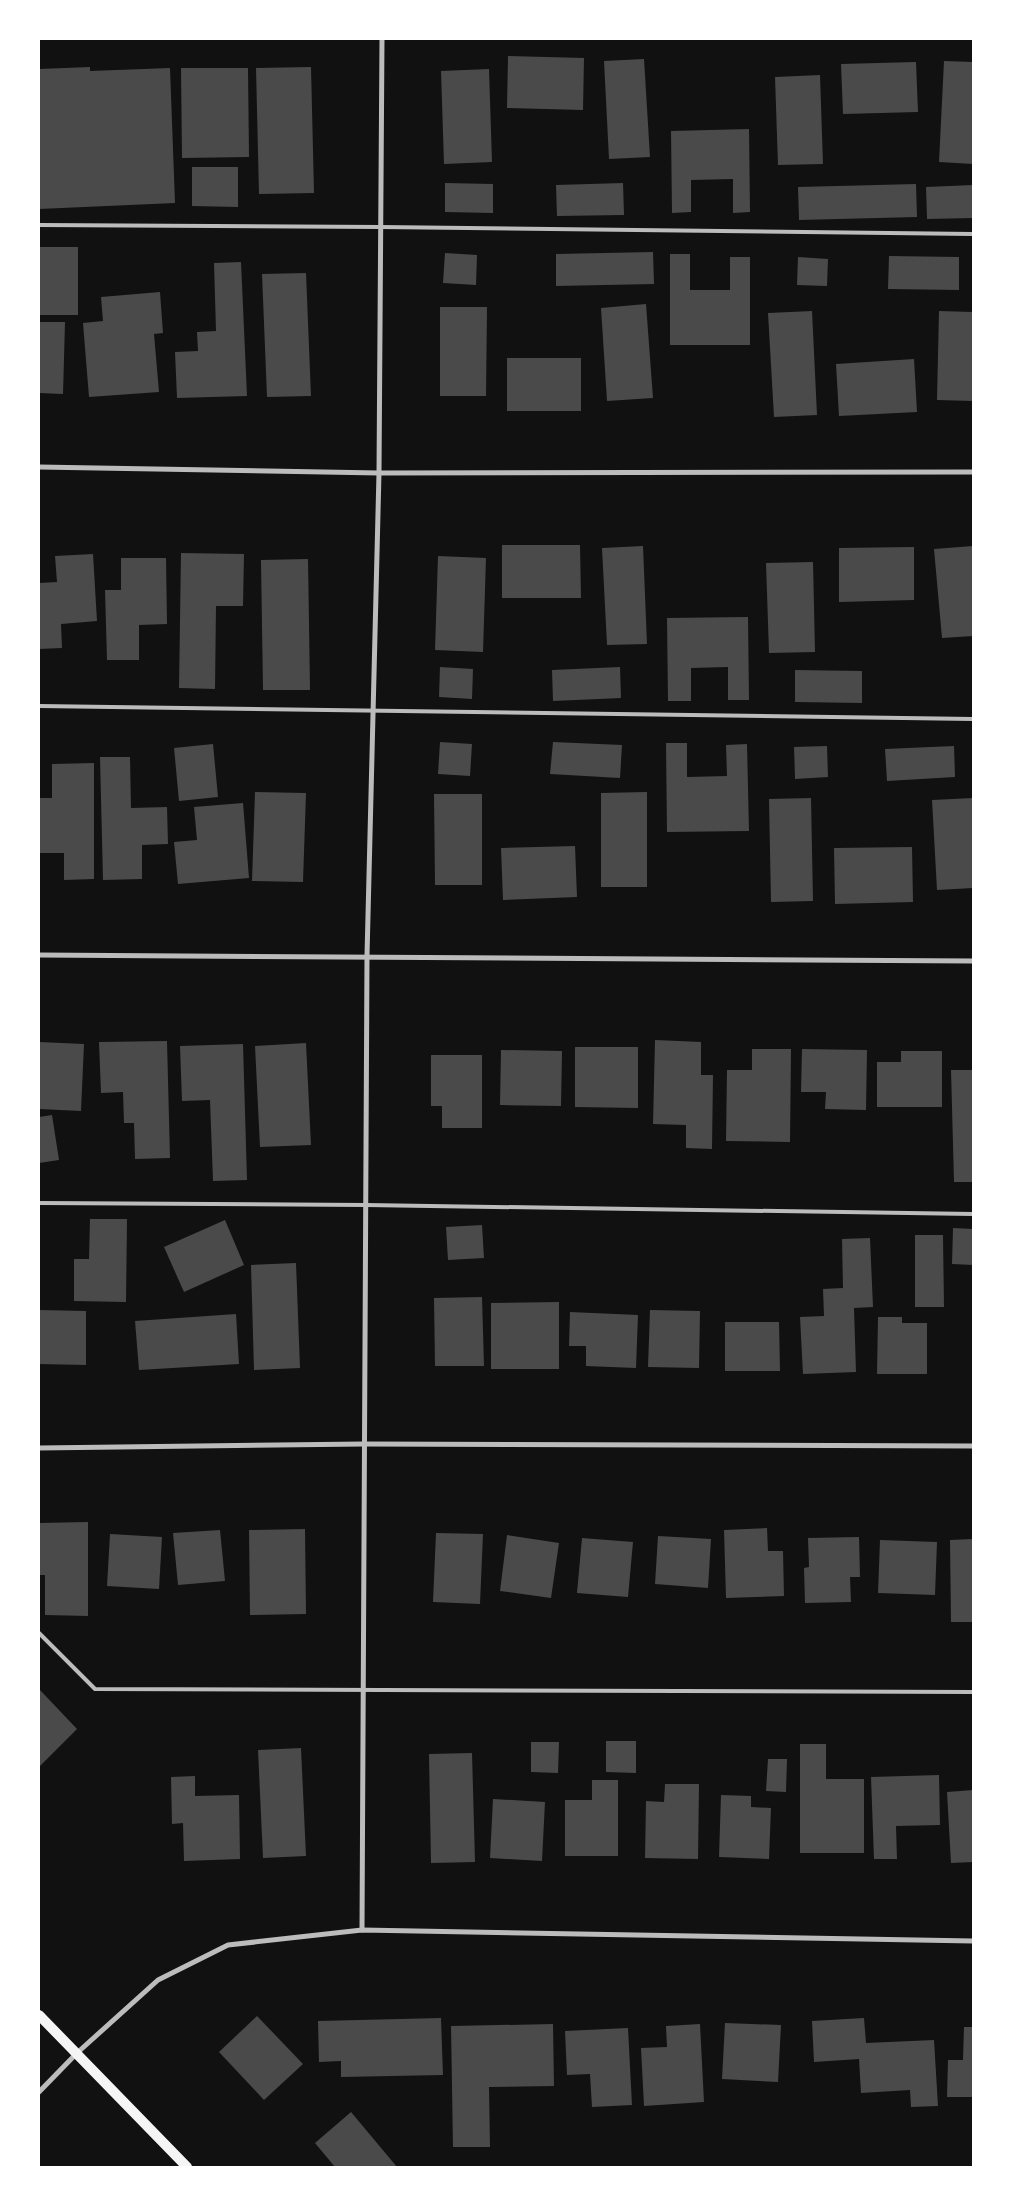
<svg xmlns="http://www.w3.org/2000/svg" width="1012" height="2206" viewBox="0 0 1012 2206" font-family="Rubik,sans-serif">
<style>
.building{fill:#4a4a4a}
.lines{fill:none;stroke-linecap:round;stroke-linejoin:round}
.service{stroke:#bcbcbc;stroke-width:4}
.minor{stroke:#bcbcbc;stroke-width:5}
.secondary{stroke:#f5f5f5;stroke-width:10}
</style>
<rect width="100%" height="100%" fill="#111"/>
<g class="building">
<polygon points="508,56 584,58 583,110 507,108"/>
<polygon points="644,59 650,157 609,159 604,61"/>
<polygon points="944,61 973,62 973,164 939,162"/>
<polygon points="916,62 918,112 843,114 841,64"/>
<polygon points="90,67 90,71 170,68 175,203 39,209 39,69"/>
<polygon points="311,67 314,193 259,194 256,68"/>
<polygon points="181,68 248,68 249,157 182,158"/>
<polygon points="489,69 492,162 444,164 441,71"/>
<polygon points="820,75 823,164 778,165 775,77"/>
<polygon points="749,129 750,212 733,213 733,179 691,180 691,212 672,213 671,131"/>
<polygon points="192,167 238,167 238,207 192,206"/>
<polygon points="445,183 493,184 493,213 445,212"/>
<polygon points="623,183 624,215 557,216 556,185"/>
<polygon points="916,184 917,217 799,220 798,187"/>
<polygon points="973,185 973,218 927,219 926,187"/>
<rect x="39" y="247" width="39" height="68"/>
<polygon points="653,252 654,284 556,286 556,254"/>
<polygon points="445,253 477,255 476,285 443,283"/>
<polygon points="670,254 690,254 690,290 730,290 730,257 750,257 750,345 670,345"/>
<polygon points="889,256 959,257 959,290 888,289"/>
<polygon points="798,257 828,259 827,286 797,285"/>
<polygon points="241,262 247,396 177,398 175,352 198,351 197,332 216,331 214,263"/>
<polygon points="306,273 311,396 267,397 262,274"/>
<polygon points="160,292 163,333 154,334 159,392 89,397 83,323 103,321 101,297"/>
<polygon points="646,304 653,398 607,401 601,308"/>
<polygon points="440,307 487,307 486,396 440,396"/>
<polygon points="812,311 817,415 774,417 768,313"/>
<polygon points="939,311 973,312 973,401 937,400"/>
<polygon points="39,322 65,322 63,394 39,393"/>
<rect x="507" y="358" width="74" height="53"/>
<polygon points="914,359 917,412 839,416 836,364"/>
<polygon points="502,545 580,545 581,598 502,598"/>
<polygon points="643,546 647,644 607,645 602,548"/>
<polygon points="973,546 973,636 942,638 934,549"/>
<polygon points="914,547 914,600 839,602 839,548"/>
<polygon points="181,553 244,554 243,606 216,606 215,689 179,688"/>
<polygon points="93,554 97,621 61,624 62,648 39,649 39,583 57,582 55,556"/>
<polygon points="438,556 486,558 483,652 435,650"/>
<polygon points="121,558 166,558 167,624 139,625 139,660 107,660 105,590 121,590"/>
<polygon points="308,559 310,690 263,690 261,560"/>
<polygon points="813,562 815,652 769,653 766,563"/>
<polygon points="748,617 749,700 728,700 728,667 691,668 691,701 668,701 667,618"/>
<polygon points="440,667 473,669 472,699 439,697"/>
<polygon points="620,667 621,698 553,701 552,670"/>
<polygon points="795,670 862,671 862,703 795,702"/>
<polygon points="440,742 472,744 470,776 438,774"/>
<polygon points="553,742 622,745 620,778 550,774"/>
<polygon points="666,743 687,743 687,777 727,776 726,745 747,744 749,831 667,832"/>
<polygon points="213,744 218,797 179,801 174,748"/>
<polygon points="827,746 828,777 795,779 794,747"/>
<polygon points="954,746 955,777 887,781 885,749"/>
<polygon points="100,757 130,757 131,808 167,807 168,844 142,845 142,879 103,880"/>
<polygon points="94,763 94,879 64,880 64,853 39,853 39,798 52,798 52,764"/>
<polygon points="255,792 306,793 303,882 252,881"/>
<polygon points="647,792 647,887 601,887 601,793"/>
<polygon points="434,794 482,794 482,885 435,885"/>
<polygon points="811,798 813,901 771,902 769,799"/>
<polygon points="973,798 973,888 937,890 932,800"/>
<polygon points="243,803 249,878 178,884 174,842 197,840 194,807"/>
<polygon points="575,846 577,897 503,900 501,848"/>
<polygon points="912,847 913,902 835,904 834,848"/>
<polygon points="655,1040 701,1042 701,1075 713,1075 712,1149 686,1148 686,1125 653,1124"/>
<polygon points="167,1041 170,1158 135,1159 134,1123 124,1123 123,1092 101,1093 99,1042"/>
<polygon points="39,1042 84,1044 81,1111 39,1109"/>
<polygon points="306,1043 311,1145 260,1147 255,1046"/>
<polygon points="243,1044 247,1180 213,1181 210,1100 182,1101 180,1046"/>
<polygon points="575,1047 638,1047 638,1108 575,1107"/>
<polygon points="752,1049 791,1049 790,1142 726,1141 727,1070 752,1070"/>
<polygon points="802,1049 867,1050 866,1110 825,1109 826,1092 801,1092"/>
<polygon points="501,1050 562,1051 561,1106 500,1105"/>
<polygon points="901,1051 942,1051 942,1107 877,1107 877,1062 901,1062"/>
<polygon points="431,1055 482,1055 482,1128 442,1128 442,1106 431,1106"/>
<polygon points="951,1070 973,1070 973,1182 954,1182"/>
<polygon points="52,1115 59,1160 39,1163 39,1117"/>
<polygon points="90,1219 127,1219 126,1302 74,1301 74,1259 89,1259"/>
<polygon points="225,1220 244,1265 184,1292 164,1247"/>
<polygon points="482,1225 484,1258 448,1260 446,1227"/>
<polygon points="953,1228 973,1229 973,1265 952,1264"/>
<polygon points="915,1235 943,1235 944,1307 915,1307"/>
<polygon points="870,1238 873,1307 854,1308 856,1372 803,1374 800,1317 824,1316 823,1289 843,1288 842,1239"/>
<polygon points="296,1263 300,1368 254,1370 251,1265"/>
<polygon points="482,1297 484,1366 435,1366 434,1298"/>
<polygon points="559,1302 559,1369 491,1369 491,1303"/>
<polygon points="39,1310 86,1311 86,1365 39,1364"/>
<polygon points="650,1310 700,1311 699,1368 648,1367"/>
<polygon points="570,1312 638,1315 636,1368 586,1366 586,1346 569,1346"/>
<polygon points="236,1314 239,1364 139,1370 135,1321"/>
<polygon points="878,1317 902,1317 902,1323 927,1323 927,1374 877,1374"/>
<polygon points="725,1322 779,1322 780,1371 725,1371"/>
<polygon points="88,1522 88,1616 45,1615 45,1575 39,1575 39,1523"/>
<polygon points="767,1528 768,1551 783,1551 784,1596 726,1598 724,1530"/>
<polygon points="305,1529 306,1614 250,1615 249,1530"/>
<polygon points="220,1530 225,1581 178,1585 173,1533"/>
<polygon points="436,1533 483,1534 480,1604 433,1602"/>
<polygon points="110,1534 162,1537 159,1589 107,1586"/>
<polygon points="507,1535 559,1543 551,1598 500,1591"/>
<polygon points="658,1536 711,1539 708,1588 655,1584"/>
<polygon points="859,1537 860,1577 850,1577 851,1602 805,1603 804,1568 809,1567 808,1538"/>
<polygon points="582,1538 633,1542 628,1597 577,1593"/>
<polygon points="973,1539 973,1622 951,1622 950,1540"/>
<polygon points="880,1540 937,1542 935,1595 878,1593"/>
<polygon points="39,1689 77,1729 39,1767"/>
<polygon points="606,1741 636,1741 636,1773 606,1772"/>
<polygon points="531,1742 559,1742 558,1773 531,1772"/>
<polygon points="800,1744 826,1744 826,1779 864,1779 864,1853 800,1853"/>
<polygon points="301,1748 306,1856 263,1858 258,1750"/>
<polygon points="472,1753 475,1862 431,1863 429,1754"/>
<polygon points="768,1759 787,1759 786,1792 766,1791"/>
<polygon points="939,1775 940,1825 896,1826 897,1859 874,1859 871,1777"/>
<polygon points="195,1776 195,1796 239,1795 240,1859 184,1861 183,1823 172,1824 171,1777"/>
<polygon points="592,1780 618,1780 618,1856 565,1856 565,1800 592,1800"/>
<polygon points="665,1784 699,1784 698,1859 645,1858 646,1801 664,1802"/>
<polygon points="973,1790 973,1862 951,1863 947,1792"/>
<polygon points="721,1795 751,1796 751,1807 771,1808 769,1859 719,1857"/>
<polygon points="493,1799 545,1802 542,1861 490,1858"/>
<polygon points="257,2016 303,2064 264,2100 219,2052"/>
<polygon points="441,2018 443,2075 341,2077 341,2061 319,2062 318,2021"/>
<polygon points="864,2018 866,2043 934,2040 938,2106 911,2107 910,2090 861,2093 859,2059 814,2062 812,2021"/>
<polygon points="725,2023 781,2025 778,2082 722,2079"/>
<polygon points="553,2024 554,2086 489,2087 490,2147 453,2147 451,2026"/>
<polygon points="700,2024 704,2102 644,2106 641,2048 667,2047 666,2026"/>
<polygon points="964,2027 973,2027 973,2097 947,2097 948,2060 963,2060"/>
<polygon points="628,2028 632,2105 592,2107 590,2074 567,2075 565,2031"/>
<polygon points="351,2112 397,2167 335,2167 315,2143"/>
</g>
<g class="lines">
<g class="service">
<polyline points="39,225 381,227 973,234"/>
<polyline points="39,706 973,719"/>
<polyline points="39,1203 366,1205 973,1214"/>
<polyline points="39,1633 95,1689 973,1692"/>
</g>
<g class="minor">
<polyline points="39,467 379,473 973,472"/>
<polyline points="39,955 973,961"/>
<polyline points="39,1448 364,1444 973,1446"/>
<polyline points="362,1930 367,956 379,473 382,39"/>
<polyline points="39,2092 77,2053 158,1980 228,1945 362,1930 973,1941"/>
</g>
<polyline class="secondary" points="39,2015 187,2167"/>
</g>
<rect width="1012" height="2206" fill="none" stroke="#ffffff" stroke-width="80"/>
</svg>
